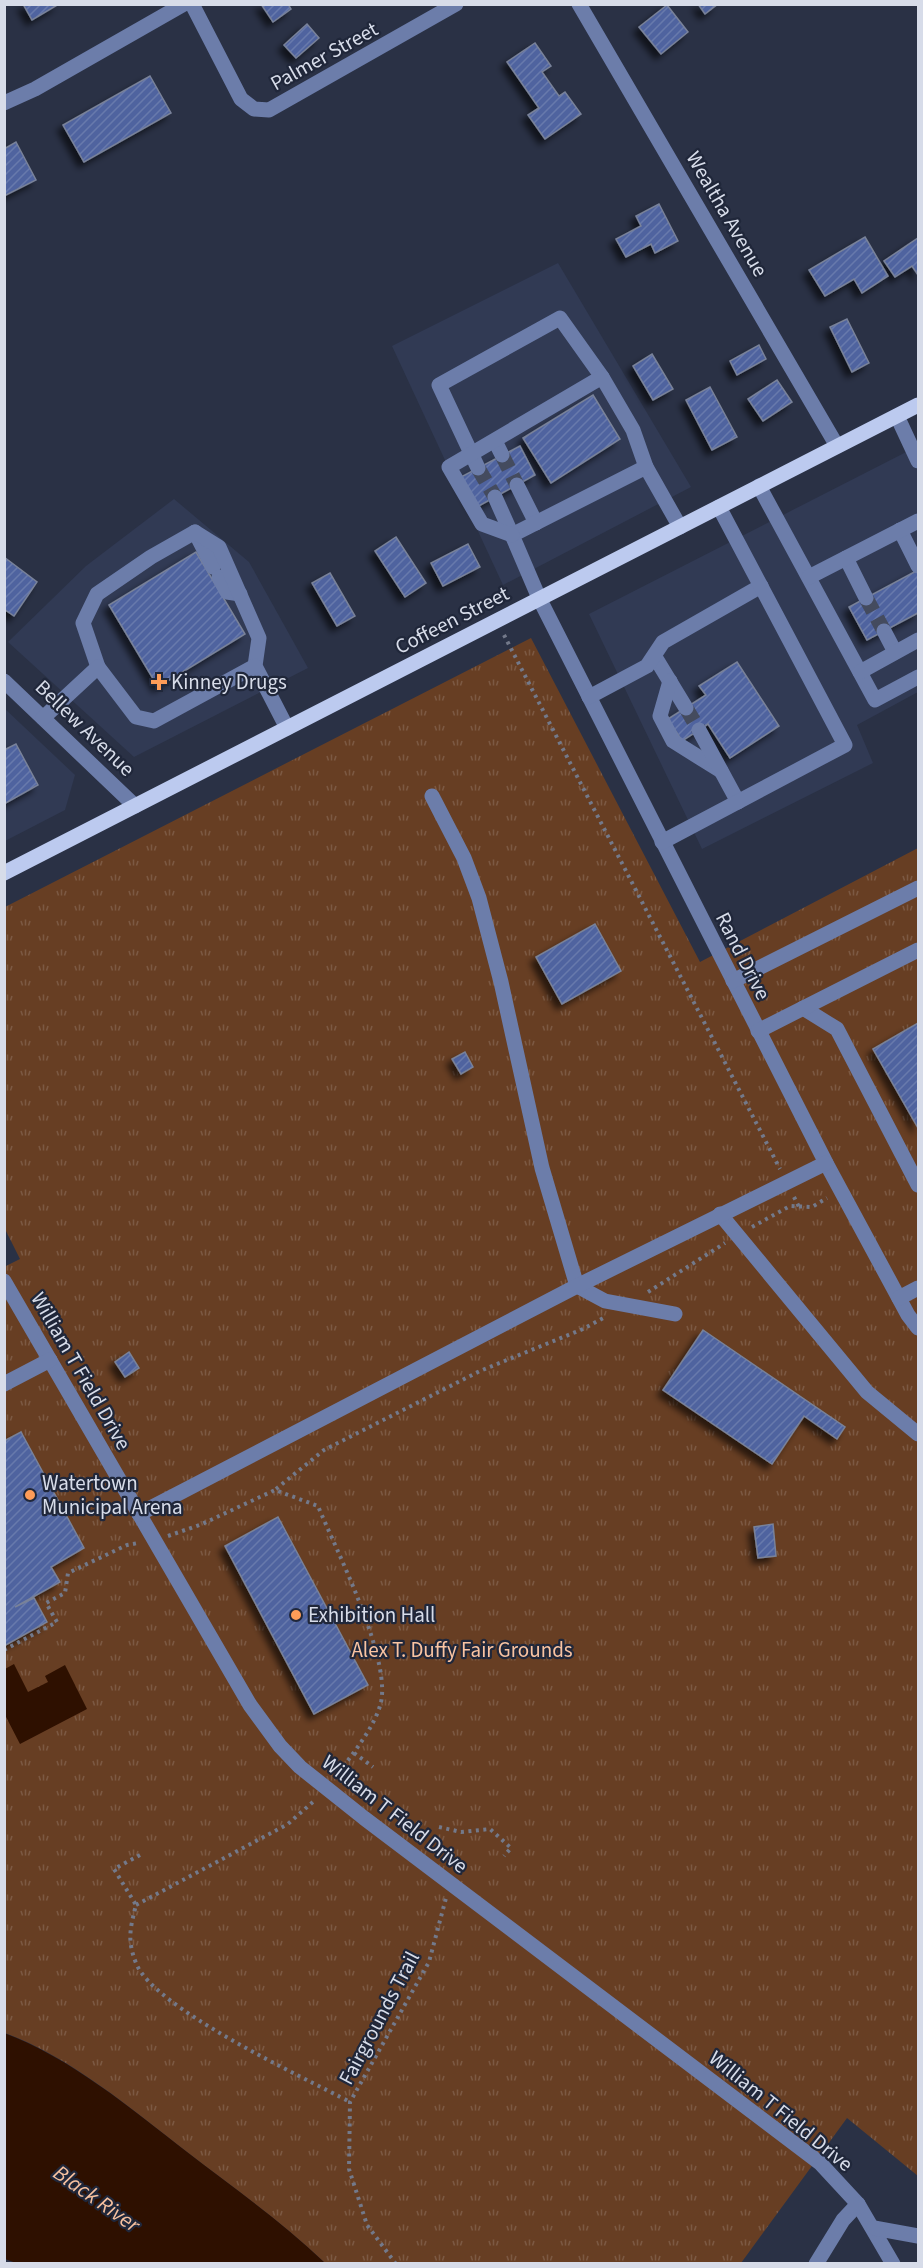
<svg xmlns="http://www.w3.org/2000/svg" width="923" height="2268" viewBox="0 0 923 2268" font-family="'Source Sans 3',sans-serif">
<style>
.built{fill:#313a54}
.park{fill:url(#park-tufts)}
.water{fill:#2e1000}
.building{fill:url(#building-hatch);stroke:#798299;stroke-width:1.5;filter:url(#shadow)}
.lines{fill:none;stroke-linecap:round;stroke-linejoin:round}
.minor-tunnel{stroke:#444b5e;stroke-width:15;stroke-dasharray:15 8;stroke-linecap:butt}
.path{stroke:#73798a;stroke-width:4;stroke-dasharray:3 4.5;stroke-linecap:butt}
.minor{stroke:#6c7daa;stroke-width:15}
.major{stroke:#bccaef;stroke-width:15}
.poi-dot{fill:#fe9c58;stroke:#20273a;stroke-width:2}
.labels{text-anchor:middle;stroke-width:4.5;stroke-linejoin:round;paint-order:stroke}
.street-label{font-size:21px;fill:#d7dce9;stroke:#20273a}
.poi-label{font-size:21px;fill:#d7dce9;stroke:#20273a;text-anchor:start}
.park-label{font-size:21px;fill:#fac4a2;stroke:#20273a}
.water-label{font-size:22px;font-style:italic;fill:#f7c19f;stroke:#20273a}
</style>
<defs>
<pattern id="park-tufts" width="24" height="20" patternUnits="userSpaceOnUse" patternTransform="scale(1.5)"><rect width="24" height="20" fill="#673e23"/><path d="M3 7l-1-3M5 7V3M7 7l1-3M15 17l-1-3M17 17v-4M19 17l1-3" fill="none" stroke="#7c5943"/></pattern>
<pattern id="building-hatch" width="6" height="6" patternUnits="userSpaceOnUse" patternTransform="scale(1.5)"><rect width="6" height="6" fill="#4f639f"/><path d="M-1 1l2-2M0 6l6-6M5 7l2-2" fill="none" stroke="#6879ac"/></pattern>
<filter id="shadow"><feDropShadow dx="-5.5" dy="5.5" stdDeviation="3" flood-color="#0009"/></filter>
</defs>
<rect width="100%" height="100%" fill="#2a3145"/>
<g class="built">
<polygon points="558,263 691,487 503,585 392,346"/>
<polygon points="918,446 918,692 857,725 873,763 702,849 589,614"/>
<polygon points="174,499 249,562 308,668 134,757 8,642 86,566"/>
<polygon points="4,708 75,775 65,810 5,841"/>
</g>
<path class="park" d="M531,638L700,962L918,848V2176L847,2118L741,2263H325C282,2222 234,2188 187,2152C133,2110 69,2056 5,2033L4,1267L20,1259L5,1229V907Z"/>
<g class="water">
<polygon points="14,1664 28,1692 48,1682 45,1676 65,1665 87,1709 20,1744 5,1715 5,1669"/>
<path d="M4,2033C68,2056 133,2110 187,2152C234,2188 282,2222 325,2263L19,2264L5,2259Z"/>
</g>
<g class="building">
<polygon points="23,4 59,4 32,20"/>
<polygon points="261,4 288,4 291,9 273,22"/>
<polygon points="698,4 718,4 705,14"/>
<polygon points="667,5 688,32 661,54 639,27"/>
<polygon points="307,24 319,38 296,58 284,45"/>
<polygon points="535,43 551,66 542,72 559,96 565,92 581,114 545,139 528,115 539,108 507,62"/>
<polygon points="150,76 171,113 84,162 63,125"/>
<polygon points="16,142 36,180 4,196 4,149"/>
<polygon points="659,204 678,241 655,253 651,244 626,257 616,239 641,226 636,216"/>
<polygon points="865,237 888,276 862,293 854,279 825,296 809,270"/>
<polygon points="918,238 918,275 912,266 895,277 884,261"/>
<polygon points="847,319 869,363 852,372 830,327"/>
<polygon points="759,345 766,359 737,375 730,361"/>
<polygon points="652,354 673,389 653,400 633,366"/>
<polygon points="777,380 792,402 763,421 748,399"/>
<polygon points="710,387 737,437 712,450 686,400"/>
<polygon points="593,395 620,439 551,483 523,438"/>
<polygon points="520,446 535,475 477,507 461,477"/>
<polygon points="396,537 426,583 405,597 375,551"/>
<polygon points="468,544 480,567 443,586 431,563"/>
<polygon points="196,552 245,634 158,687 109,605"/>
<polygon points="4,557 37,582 14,616 4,609"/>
<polygon points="918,570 918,613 867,640 849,607"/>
<polygon points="330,573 355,616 337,626 312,583"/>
<polygon points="737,662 779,726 730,758 708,724 682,741 668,719 706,695 699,686"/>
<polygon points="16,744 38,785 4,804 4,750"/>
<polygon points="595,924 621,971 562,1004 536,957"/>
<polygon points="918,1023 918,1128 873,1049"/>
<polygon points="465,1052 473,1067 461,1074 452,1059"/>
<polygon points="703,1330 845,1427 837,1439 804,1416 772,1464 663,1390"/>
<polygon points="129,1352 139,1368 125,1377 115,1362"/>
<polygon points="21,1432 84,1548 51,1567 60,1582 15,1607 34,1598 47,1622 4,1646 4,1441"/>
<polygon points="278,1517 368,1685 314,1714 225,1546"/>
<polygon points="773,1524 776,1556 758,1558 754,1527"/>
</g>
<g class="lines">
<g class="minor-tunnel">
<polyline points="502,455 517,485"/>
<polyline points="478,468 495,497"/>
<polyline points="866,598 884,631"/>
<polyline points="686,708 699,730"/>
</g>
<g class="path">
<polyline points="504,635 780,1169"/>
<polyline points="794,1197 799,1207"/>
<polyline points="752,1227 790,1206 812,1207 827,1198"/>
<polyline points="648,1292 725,1243"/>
<polyline points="276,1489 324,1450 480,1371 583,1329 605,1317"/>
<path d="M168,1536L202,1524L275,1490L318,1506C336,1550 394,1663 380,1706C372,1731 351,1756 336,1776"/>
<polyline points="4,1650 57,1622 46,1603 65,1593 68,1573 127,1545 138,1543"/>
<polyline points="354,1753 373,1767"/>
<polyline points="439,1827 461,1832 490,1829 511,1848 504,1856"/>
<path d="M140,1855L114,1869L136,1905C130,1929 127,1940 136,1963C153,2008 303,2077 350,2102"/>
<polyline points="136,1905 288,1824 315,1800"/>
<polyline points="396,2264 367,2225 349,2169 350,2102 429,1962 446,1898"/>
</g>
<g class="minor">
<polyline points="192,4 241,99 254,109 269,110 456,4"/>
<polyline points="579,4 837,446"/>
<polyline points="4,103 35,89 184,4"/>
<polyline points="897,416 918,461"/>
<polyline points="495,441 502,455"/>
<polyline points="478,468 439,385 560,318 602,377"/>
<polyline points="517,485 536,523"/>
<polyline points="759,486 875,700 918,677"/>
<polyline points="495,497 512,535"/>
<polyline points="680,527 646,467 512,535 539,598 826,1163 908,1315 918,1328"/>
<polyline points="900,530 918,566"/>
<polyline points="195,532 213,567"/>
<polyline points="512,535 482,524 449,467 602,377 633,430 646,467"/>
<polyline points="846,558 866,598"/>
<polyline points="219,577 227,592 240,594"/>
<polyline points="809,577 918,521"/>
<polyline points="884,631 895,652"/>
<polyline points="655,657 686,708"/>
<polyline points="98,667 83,623 97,594 151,557 195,532 219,547 259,638 255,666 287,728"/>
<polyline points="860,672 918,640"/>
<polyline points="4,681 135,806"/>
<polyline points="670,681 660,716 673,741 721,771"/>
<polyline points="589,697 647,666 663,642 761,586"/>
<polyline points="43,718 98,667 136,717 154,721 255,666"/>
<polyline points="699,730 738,802"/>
<polyline points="432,796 464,858 479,898 501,982 542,1168 577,1286 605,1301 675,1314"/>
<polyline points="662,842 845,745 719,507"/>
<polyline points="733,981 918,888"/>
<polyline points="803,1008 837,1029 918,1185"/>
<polyline points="758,1031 918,950"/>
<polyline points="720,1214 867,1392 918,1434"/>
<polyline points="4,1281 250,1705 280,1746 300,1767 364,1818 820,2163 858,2204 893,2264"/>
<polyline points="899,1298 918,1288"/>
<polyline points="4,1384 50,1360"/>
<polyline points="139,1514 577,1286 826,1163"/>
<polyline points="874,2228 918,2236"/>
<polyline points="816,2264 843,2220 858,2204"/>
</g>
<polyline class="major" points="4,873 918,405"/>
</g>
<g class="poi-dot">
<path d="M156 673h6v6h6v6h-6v6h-6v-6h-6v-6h6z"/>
<circle cx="30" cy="1495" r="6"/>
<circle cx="296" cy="1615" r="6"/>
</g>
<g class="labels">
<g class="street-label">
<text transform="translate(324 56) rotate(-29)" y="7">Palmer Street</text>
<text transform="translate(727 214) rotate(60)" y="7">Wealtha Avenue</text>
<text transform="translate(452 620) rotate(-27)" y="7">Coffeen Street</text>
<text transform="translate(85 728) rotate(44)" y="7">Bellew Avenue</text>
<text transform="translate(743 956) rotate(63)" y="7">Rand Drive</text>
<text transform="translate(81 1371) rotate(60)" y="7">William T Field Drive</text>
<text transform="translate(395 1814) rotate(38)" y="7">William T Field Drive</text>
<text transform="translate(379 2018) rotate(-62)" y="7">Fairgrounds Trail</text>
<text transform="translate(781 2111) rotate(39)" y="7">William T Field Drive</text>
</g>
<g class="poi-label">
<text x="171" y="689">Kinney Drugs</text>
<text x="42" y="1490">Watertown<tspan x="42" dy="24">Municipal Arena</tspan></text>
<text x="308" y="1622">Exhibition Hall</text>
</g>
<g class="park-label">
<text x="462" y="1657">Alex T. Duffy Fair Grounds</text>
</g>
<g class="water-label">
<text transform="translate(97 2198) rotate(35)" y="8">Black River</text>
</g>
</g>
<rect width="923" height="2268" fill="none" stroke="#d7dce9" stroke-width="12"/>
</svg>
